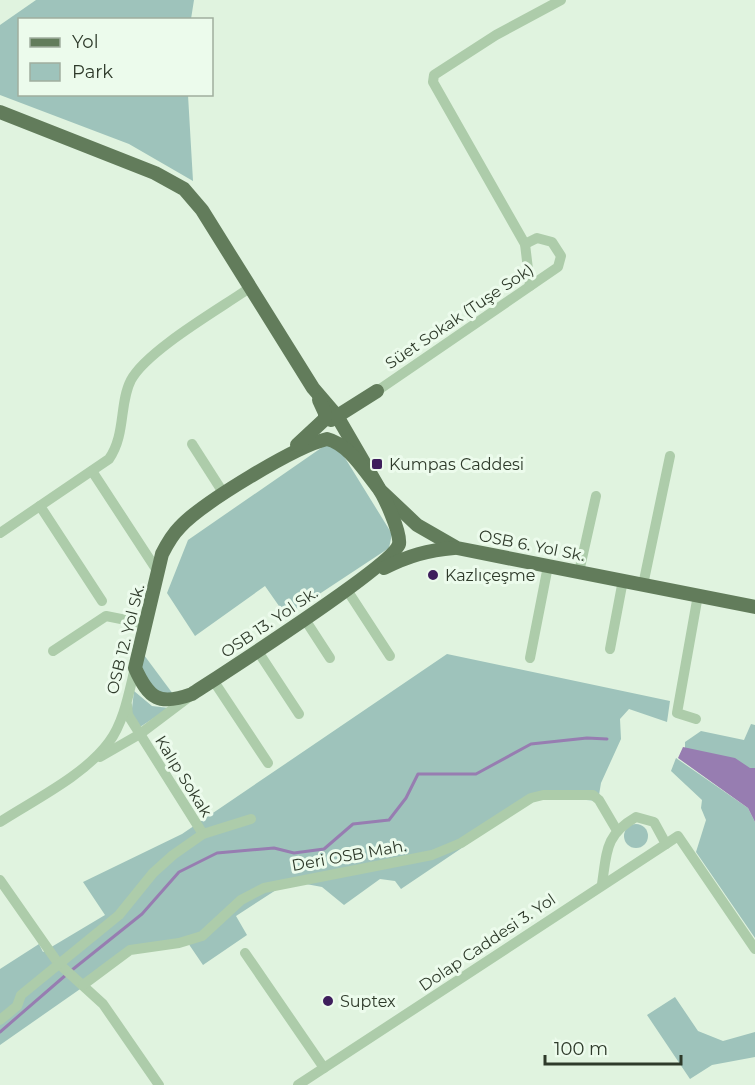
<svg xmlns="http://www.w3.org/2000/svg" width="755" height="1085" viewBox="0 0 755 1085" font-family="Montserrat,sans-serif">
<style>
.green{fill:#9ec3bb}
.water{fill:#977db1}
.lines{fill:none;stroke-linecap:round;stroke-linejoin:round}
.stream{stroke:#977db1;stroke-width:3}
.minor{stroke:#adccaa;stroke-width:10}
.major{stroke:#627c5b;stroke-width:14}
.poi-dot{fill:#3e1e5c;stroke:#ecfbec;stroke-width:2}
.labels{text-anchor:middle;stroke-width:6;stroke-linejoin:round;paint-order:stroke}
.street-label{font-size:16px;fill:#2e3a2a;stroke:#ecfbec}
.poi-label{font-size:16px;fill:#2e3a2a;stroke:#ecfbec;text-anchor:start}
</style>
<rect width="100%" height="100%" fill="#e0f3df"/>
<g class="green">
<polygon points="36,0 194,0 191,19 20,20 20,94 188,95 193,181 129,144 0,95 0,25"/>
<polygon points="337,445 392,534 389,548 286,616 265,586 195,636 167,593 188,540 324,446"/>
<polygon points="447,654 670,701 667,722 629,709 620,719 621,739 601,783 598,801 539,796 401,889 395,881 380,879 344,905 322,887 290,881 236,916 247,935 203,965 188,943 136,950 0,1045 0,969 39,944 43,952 105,915 83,882 182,834"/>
<polygon points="144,655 173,694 153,692 141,671"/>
<polygon points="134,691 152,706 169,708 140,727 131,717"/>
<polygon points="751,724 755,725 755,772 685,752 685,742 701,731 744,740"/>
<polygon points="676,758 748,808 755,822 755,938 696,852 706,820 701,808 702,800 671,771"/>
<circle cx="636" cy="836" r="12"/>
<polygon points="675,997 698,1031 723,1041 755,1032 755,1057 712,1065 690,1079 647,1015"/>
</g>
<polygon class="water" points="683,747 735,758 750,768 755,768 755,822 748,808 678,758"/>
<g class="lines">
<g class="stream">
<polyline points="72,970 142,914 179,872 217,853 274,848 294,853 324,849 353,824 389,820 406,798 418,774 476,774 531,744 587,738 607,739"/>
<polyline points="0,1032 67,974"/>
</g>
<g class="minor">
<polyline points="530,286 525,244 433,82 434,75 496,35 561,0"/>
<polyline points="377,391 558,267 561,256 552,242 537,238 525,244"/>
<polyline points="192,444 224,494"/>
<polyline points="92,471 158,572"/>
<polyline points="40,506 102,601"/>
<path d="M0,533L109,459C126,435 119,403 131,380C147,350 221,308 251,287"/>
<polyline points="579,572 596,496"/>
<polyline points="643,585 670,456"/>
<polyline points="347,590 390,656"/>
<polyline points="304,618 330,658"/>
<polyline points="610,649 623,580"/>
<polyline points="257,650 299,714"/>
<polyline points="53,651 106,616 146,624"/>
<polyline points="530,658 548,566"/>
<polyline points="213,680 268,763"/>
<polyline points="127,705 128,715 203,834"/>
<polyline points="696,719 677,713 698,595"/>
<polyline points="100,757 140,734 189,697"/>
<path d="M0,822C34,800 85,775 109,742C124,722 129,692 135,668"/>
<polyline points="666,844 678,836 755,949"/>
<polyline points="0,880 58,963 103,1004 159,1085"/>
<polyline points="245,953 324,1068"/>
<polyline points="83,985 130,950 179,943 202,936 241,900 264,888 432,855 461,843 531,798 543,795 593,795 599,800 616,829"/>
<polyline points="0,1020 17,1006 21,995 119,915 153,873 173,855 203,834 251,819"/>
<path d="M298,1085L666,844L654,822L636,817C605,835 607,851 602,884"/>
</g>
<g class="major">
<polyline points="0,112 155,173 184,189 202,210 313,388 337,416 380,490 417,525 457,548 755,607"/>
<polyline points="331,420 377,391"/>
<path d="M327,439C348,444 363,469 376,485C384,494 401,533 399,544C394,564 221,675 192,694C159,706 149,699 135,668L162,554C167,544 172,535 180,527C202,503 296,446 327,439Z"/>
<polyline points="297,445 325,419 325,413 319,400"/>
<path d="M384,568C408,556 428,550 454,548"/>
</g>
</g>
<g class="poi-dot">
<rect x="371" y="458" width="12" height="12" rx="3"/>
<circle cx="433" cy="575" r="6"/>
<circle cx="328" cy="1001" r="6"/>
</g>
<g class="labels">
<g class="street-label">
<text transform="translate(459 316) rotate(-34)" y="6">Süet Sokak (Tuşe Sok)</text>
<text transform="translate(532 545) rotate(11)" y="6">OSB 6. Yol Sk.</text>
<text transform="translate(269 622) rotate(-34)" y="6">OSB 13. Yol Sk.</text>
<text transform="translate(125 639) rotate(-76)" y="6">OSB 12. Yol Sk.</text>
<text transform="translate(184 776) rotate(58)" y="6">Kalıp Sokak</text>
<text transform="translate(349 855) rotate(-10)" y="6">Deri OSB Mah.</text>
<text transform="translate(487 942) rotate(-34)" y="6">Dolap Caddesi 3. Yol</text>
</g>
<g class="poi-label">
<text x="389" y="470">Kumpas Caddesi</text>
<text x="445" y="581">Kazlıçeşme</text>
<text x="340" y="1007">Suptex</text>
</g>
</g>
<rect x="18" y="18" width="195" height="78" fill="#ecfbec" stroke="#a0ae9e" stroke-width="1.5"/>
<rect x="30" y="38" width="30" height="9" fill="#627c5b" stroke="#a0ae9e" stroke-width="1.5"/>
<text x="72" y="48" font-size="18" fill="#2e3a2a">Yol</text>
<rect x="30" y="63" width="30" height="18" fill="#9ec3bb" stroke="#a0ae9e" stroke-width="1.5"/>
<text x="72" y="78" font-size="18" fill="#2e3a2a">Park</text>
<path d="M545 1055v9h136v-9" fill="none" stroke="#2e3a2a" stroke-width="3"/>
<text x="554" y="1055" font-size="18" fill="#2e3a2a" stroke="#ecfbec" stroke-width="4.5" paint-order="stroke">100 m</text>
</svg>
